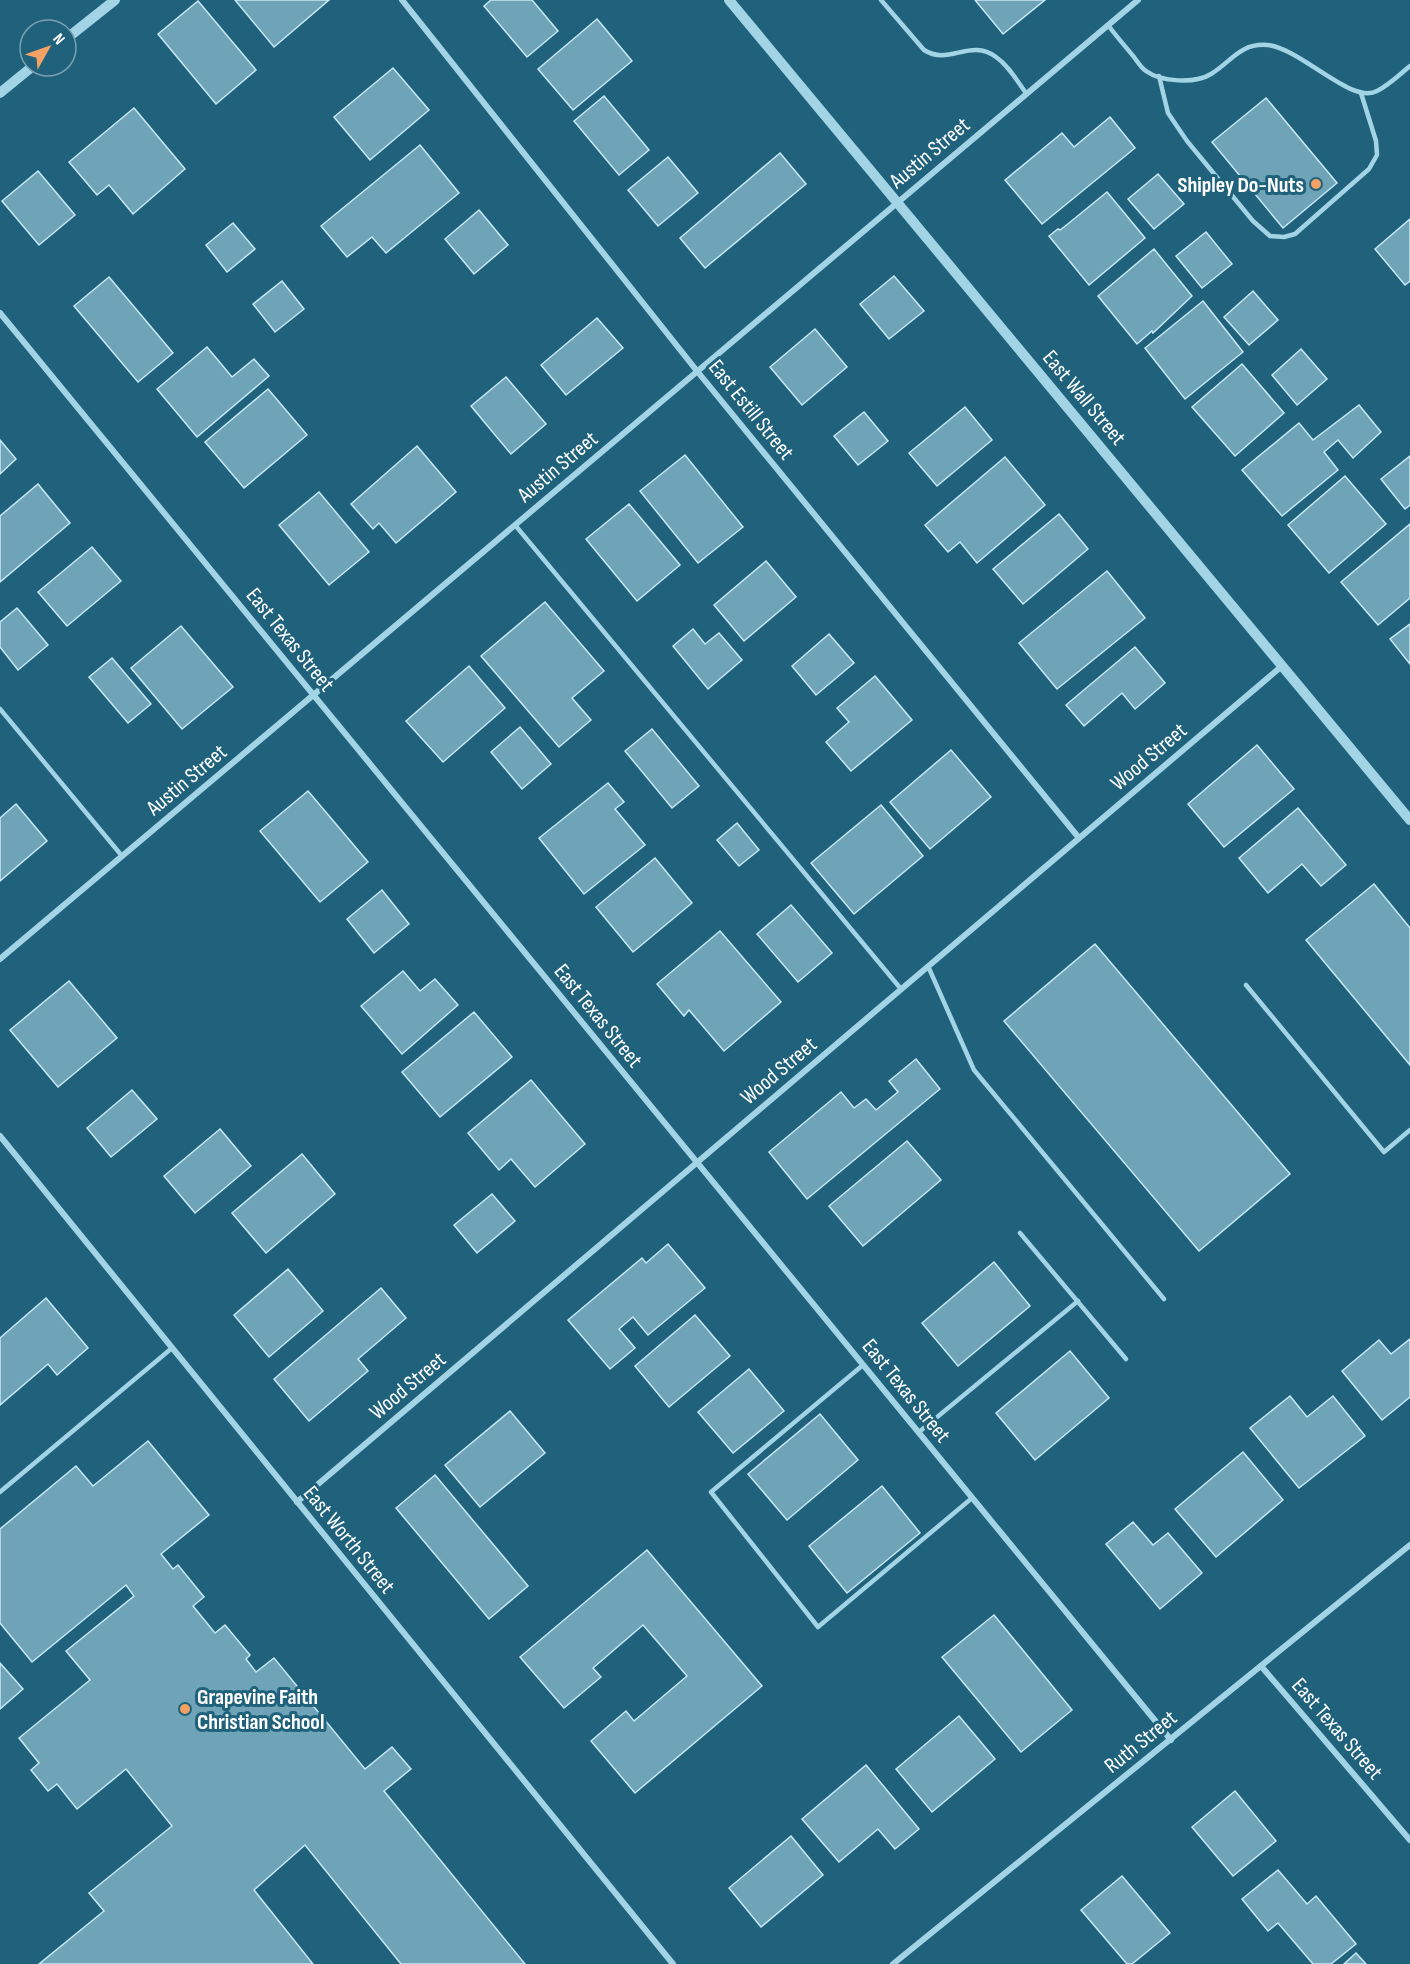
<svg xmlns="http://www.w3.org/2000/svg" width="1410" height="1964" viewBox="0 0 1410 1964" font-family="'Sofia Sans Condensed',sans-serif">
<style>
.building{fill:#6ea3b8;stroke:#c7e8f5;stroke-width:1.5}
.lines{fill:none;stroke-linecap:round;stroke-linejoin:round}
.service{stroke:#a3d4e6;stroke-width:4.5}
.minor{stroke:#a3d4e6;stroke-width:6}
.tertiary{stroke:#a3d4e6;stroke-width:10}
.poi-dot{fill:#f3a264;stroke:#20627c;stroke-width:2}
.labels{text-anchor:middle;stroke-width:6;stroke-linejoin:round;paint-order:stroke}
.street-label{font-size:22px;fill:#fff;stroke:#20627c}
.poi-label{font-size:22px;font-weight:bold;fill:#fff;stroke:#20627c;text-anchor:end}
</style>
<rect width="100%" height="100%" fill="#20627c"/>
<g class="building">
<polygon points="235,0 329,0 274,47"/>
<polygon points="491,0 532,0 558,31 527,57 484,6"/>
<polygon points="975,0 1045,0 1003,34"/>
<polygon points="198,1 256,70 216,104 158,34"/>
<polygon points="597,19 632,61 573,110 538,69"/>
<polygon points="393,68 429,110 370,160 334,117"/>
<polygon points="604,96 649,150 619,175 574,121"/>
<polygon points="1266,98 1337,183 1283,228 1212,142"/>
<polygon points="134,108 185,169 133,214 109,185 97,195 69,162"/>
<polygon points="1110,117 1135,148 1042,224 1005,180 1062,133 1074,147"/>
<polygon points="420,145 459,193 386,253 372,237 347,257 321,226"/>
<polygon points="780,153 806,184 705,268 680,238"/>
<polygon points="668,157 698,193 658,226 628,190"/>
<polygon points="38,171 75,215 39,245 2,201"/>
<polygon points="1158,174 1184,204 1154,229 1128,199"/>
<polygon points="1107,192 1145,238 1089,285 1049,236 1058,229 1060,230 1069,223"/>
<polygon points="479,210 508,245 474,274 445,239"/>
<polygon points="1410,219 1410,281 1405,285 1375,249"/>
<polygon points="233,223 255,249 227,272 206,245"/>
<polygon points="1206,232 1232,264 1202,288 1176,256"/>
<polygon points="1154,249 1192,296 1153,333 1152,331 1137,344 1098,296"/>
<polygon points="894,276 924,311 889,339 860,304"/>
<polygon points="109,277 173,353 138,382 74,306"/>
<polygon points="282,281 304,309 275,332 253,304"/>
<polygon points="1253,291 1278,320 1249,345 1224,317"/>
<polygon points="1203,301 1243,352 1185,399 1145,348"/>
<polygon points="597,318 623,348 566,395 541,365"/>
<polygon points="815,329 847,367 802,405 770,367"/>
<polygon points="207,347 232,377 254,359 269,376 197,437 157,389"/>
<polygon points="1301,349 1327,379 1297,405 1272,375"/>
<polygon points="1242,364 1284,413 1235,456 1192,407"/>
<polygon points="506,377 546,424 511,454 471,406"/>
<polygon points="268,389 307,435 244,488 205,442"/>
<polygon points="1359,405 1381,432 1353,458 1338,440 1324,452 1338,470 1282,516 1242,470 1299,423 1313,440"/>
<polygon points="965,407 992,440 937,486 909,453"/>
<polygon points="864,412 888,441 858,465 834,436"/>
<polygon points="0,440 16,459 0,474"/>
<polygon points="417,446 456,492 396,543 379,523 373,529 351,504"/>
<polygon points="685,455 743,527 698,563 640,491"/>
<polygon points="1410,456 1410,505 1405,509 1381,479"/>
<polygon points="1005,457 1045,505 977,563 960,542 948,552 925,525"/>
<polygon points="1345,476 1386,524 1329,573 1288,525"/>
<polygon points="38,484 70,523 0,582 0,516"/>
<polygon points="319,492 369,552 329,585 279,525"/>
<polygon points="629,504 680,565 637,601 586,539"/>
<polygon points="1059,514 1088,549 1023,604 993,569"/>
<polygon points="1410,524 1410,598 1378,625 1341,582"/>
<polygon points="92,547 121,581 67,626 38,592"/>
<polygon points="766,561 796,597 744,641 714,605"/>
<polygon points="1107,571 1145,618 1057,689 1019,643"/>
<polygon points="545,602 604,671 572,698 591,720 559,747 481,656"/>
<polygon points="17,608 48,645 18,670 0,647 0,622"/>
<polygon points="1410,624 1410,664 1390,639"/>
<polygon points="181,626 233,687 182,729 131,668"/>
<polygon points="693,629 705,644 719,633 742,660 708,689 673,646"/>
<polygon points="829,634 854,663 816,695 792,666"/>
<polygon points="1135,647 1165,683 1135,709 1122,693 1084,726 1066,705"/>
<polygon points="112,658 151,704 128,723 89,677"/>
<polygon points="469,666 505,708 443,762 406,721"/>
<polygon points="875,676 912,720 851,771 826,742 849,722 837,708"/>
<polygon points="520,727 551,764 522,789 491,752"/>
<polygon points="652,729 699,786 672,808 625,751"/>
<polygon points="1257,745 1294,789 1224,847 1188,804"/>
<polygon points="951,750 991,797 930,849 890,802"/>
<polygon points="608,783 624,802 615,809 645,845 584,894 539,838"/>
<polygon points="308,791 368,862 320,902 260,831"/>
<polygon points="16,804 47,841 0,881 0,818"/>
<polygon points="881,805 923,856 854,914 811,863"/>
<polygon points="1298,808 1346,865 1321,886 1302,864 1268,893 1239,858"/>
<polygon points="737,823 759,850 739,866 717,840"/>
<polygon points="655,858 692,903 633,952 596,907"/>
<polygon points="1374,884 1410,928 1410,1065 1306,940"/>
<polygon points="382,890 409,924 374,953 347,919"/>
<polygon points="791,905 832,953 798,982 757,934"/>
<polygon points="720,931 781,1002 724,1051 689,1010 684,1016 657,984"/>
<polygon points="1095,944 1290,1174 1199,1251 1004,1021"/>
<polygon points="403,971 420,991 435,979 458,1005 402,1054 361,1006"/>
<polygon points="69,981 117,1038 58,1087 10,1030"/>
<polygon points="474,1012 512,1057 440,1117 402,1072"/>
<polygon points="916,1059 940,1089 807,1199 769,1152 841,1092 854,1108 866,1099 876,1110 898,1092 889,1081"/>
<polygon points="531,1080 585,1144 535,1187 511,1159 499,1170 468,1133"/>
<polygon points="132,1090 157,1119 111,1157 87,1128"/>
<polygon points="220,1129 251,1166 195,1213 164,1176"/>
<polygon points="907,1141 941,1180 863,1246 829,1206"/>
<polygon points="302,1154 335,1194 266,1253 232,1213"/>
<polygon points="492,1194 515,1221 477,1253 454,1225"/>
<polygon points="668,1244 705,1288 648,1335 633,1317 619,1329 635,1348 610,1369 568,1320 642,1258 646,1263"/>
<polygon points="994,1262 1030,1306 958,1366 922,1323"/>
<polygon points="288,1269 323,1311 269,1357 234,1315"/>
<polygon points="381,1288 406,1318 358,1359 368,1371 309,1421 274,1379"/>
<polygon points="46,1298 88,1348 57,1375 48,1364 0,1405 0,1338"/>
<polygon points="695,1315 730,1356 669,1407 635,1366"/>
<polygon points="1410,1339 1410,1397 1382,1420 1342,1371 1379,1340 1391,1354"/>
<polygon points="1070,1351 1109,1398 1035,1460 996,1413"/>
<polygon points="749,1369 784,1411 733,1453 698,1412"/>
<polygon points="1290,1396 1307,1417 1333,1396 1365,1436 1299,1488 1250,1428"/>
<polygon points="510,1411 545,1453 480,1507 445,1465"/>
<polygon points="820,1414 858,1460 787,1520 748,1474"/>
<polygon points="148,1441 209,1515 161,1554 173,1569 178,1565 204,1597 193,1606 215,1633 225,1625 250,1655 246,1659 256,1672 274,1658 365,1769 392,1747 411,1769 384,1791 525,1964 401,1964 305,1845 254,1890 313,1964 39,1964 104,1911 89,1893 172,1826 126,1769 77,1809 57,1784 48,1791 31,1770 39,1763 19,1738 90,1680 66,1651 134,1596 126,1585 32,1662 0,1623 0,1529 76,1466 93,1486"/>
<polygon points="1243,1452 1283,1500 1216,1557 1175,1509"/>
<polygon points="435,1475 528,1586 489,1619 396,1508"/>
<polygon points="882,1486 920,1533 847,1593 809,1546"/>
<polygon points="1133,1522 1153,1545 1168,1533 1202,1573 1160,1609 1106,1544"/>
<polygon points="647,1550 762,1686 635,1793 591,1741 626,1711 634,1721 687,1676 643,1625 593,1668 601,1677 564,1708 520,1657"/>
<polygon points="994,1615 1072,1710 1021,1752 942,1657"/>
<polygon points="0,1663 23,1689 0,1709"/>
<polygon points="959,1716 995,1759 932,1812 896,1769"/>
<polygon points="866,1765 919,1829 895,1849 878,1829 839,1862 802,1819"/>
<polygon points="1235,1791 1276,1841 1233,1876 1192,1827"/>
<polygon points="791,1836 823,1875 761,1927 729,1888"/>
<polygon points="1278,1870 1307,1904 1316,1896 1356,1944 1331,1964 1313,1964 1278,1923 1268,1931 1242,1899"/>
<polygon points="1122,1876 1170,1933 1132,1964 1127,1964 1081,1910"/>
<polygon points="1356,1953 1366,1964 1344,1964"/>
</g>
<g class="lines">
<g class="service">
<path d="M881,0L924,50C949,66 970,38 996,57C1009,66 1017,81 1026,93"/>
<path d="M1108,25C1116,36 1125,46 1134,57C1137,61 1141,68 1146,71C1161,82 1195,84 1211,74C1231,62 1240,43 1267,45C1301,48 1351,105 1377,91C1389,85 1400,74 1410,66"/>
<polyline points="1159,76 1168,113 1187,141 1253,221 1270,236 1284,237 1295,234 1369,169 1377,155 1376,141 1361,93"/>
<polyline points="515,525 901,989"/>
<polyline points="0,709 122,856"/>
<polyline points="928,966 974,1070 1164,1299"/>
<polyline points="1246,985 1384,1152 1410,1130"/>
<polyline points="1020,1233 1126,1359"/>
<polyline points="863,1365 711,1492 818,1627 972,1498"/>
<polyline points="919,1432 1078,1301"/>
<polyline points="0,1492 172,1348"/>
</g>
<g class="minor">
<polyline points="402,0 697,371 1079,838"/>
<polyline points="0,313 1171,1740"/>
<polyline points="0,959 1138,0"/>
<polyline points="0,1136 673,1964"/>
<polyline points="297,1502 1282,666"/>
<polyline points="1261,1666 1410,1840"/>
<polyline points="893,1964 1410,1545"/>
</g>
<g class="tertiary">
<polyline points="729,0 1410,820"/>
<polyline points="66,39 115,0"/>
<polyline points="0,93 33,66"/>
</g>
</g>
<g class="poi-dot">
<circle cx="1316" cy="184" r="6"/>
<circle cx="185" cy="1709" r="6"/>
</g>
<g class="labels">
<g class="street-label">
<text transform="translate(929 152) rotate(-40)" y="8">Austin Street</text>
<text transform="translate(1085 397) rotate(50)" y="8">East Wall Street</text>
<text transform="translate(752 409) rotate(51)" y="8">East Estill Street</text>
<text transform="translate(557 466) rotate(-40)" y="8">Austin Street</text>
<text transform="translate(291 639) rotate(51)" y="8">East Texas Street</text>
<text transform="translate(1148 756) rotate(-40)" y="8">Wood Street</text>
<text transform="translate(186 779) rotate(-40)" y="8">Austin Street</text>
<text transform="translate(599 1015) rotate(51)" y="8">East Texas Street</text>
<text transform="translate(778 1070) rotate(-40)" y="8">Wood Street</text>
<text transform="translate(407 1385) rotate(-40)" y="8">Wood Street</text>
<text transform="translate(907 1390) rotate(51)" y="8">East Texas Street</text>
<text transform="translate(350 1539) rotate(51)" y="8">East Worth Street</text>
<text transform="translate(1338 1728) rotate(49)" y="8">East Texas Street</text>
<text transform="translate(1140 1741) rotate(-39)" y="8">Ruth Street</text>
</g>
<g class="poi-label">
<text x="1304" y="192">Shipley Do-Nuts</text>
<text x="197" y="1704" text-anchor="start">Grapevine Faith<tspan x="197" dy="25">Christian School</tspan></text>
</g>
</g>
<g transform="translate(48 48) rotate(50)"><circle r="28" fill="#20627c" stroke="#79a1b0" stroke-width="1.5"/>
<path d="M0-4.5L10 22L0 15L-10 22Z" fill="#f3a264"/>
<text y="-9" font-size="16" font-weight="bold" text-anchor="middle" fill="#ffffff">N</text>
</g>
</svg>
